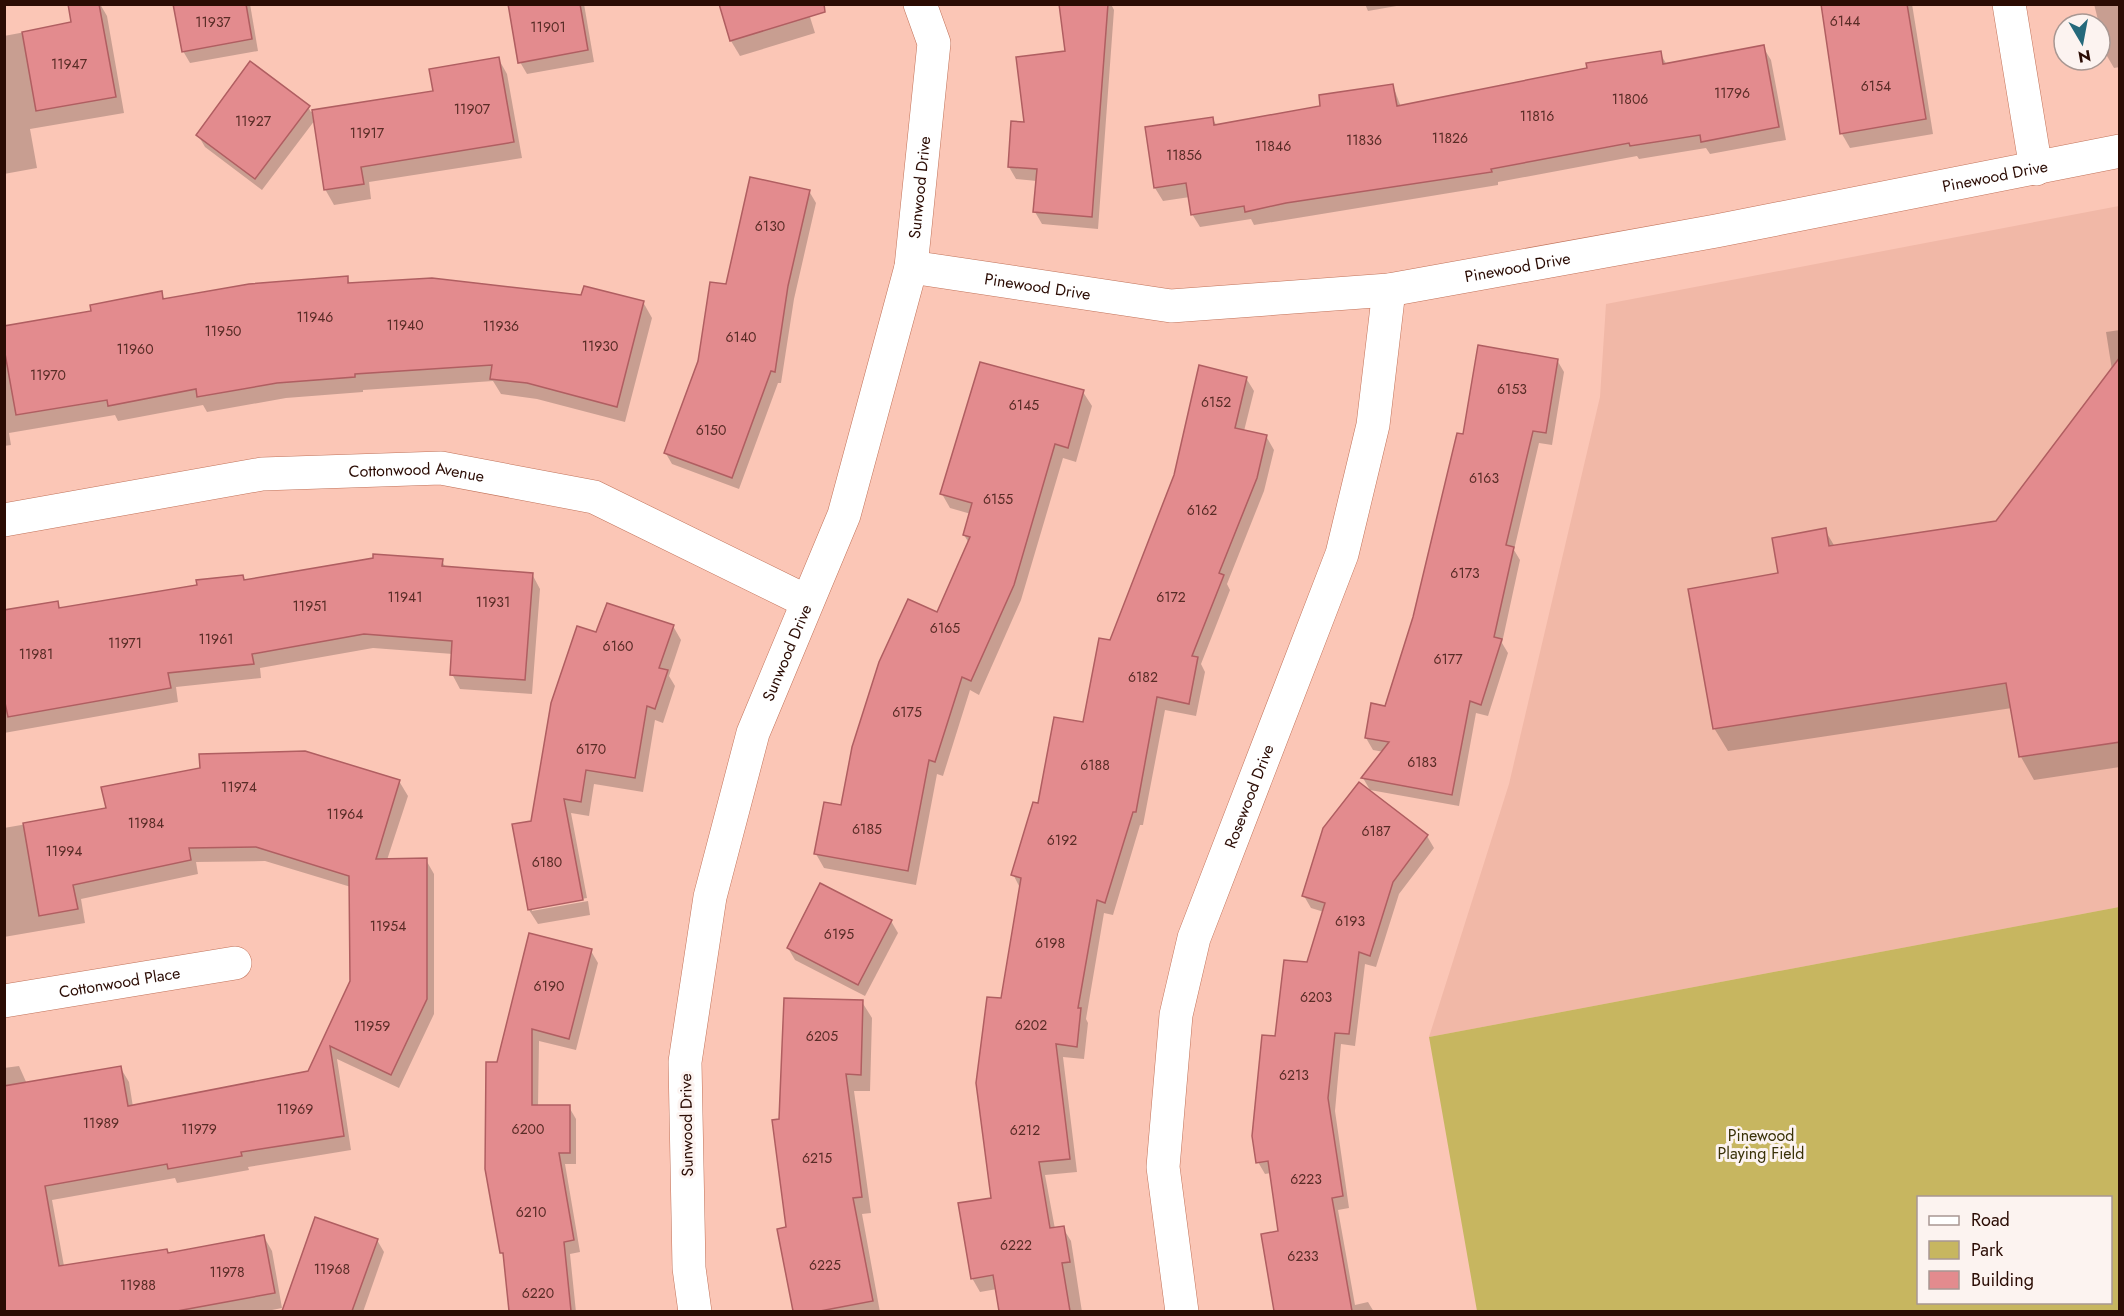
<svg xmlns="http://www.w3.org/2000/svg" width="2124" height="1316" viewBox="0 0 2124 1316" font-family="Jost,sans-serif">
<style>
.built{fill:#f1b8a7}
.green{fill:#c7b660;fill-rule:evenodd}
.shadow{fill:#0003}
.building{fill:#e38b8e;stroke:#b05e61;stroke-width:1.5}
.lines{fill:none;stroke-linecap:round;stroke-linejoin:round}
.street-casing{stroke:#c17259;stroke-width:34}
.street{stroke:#fff;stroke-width:33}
.labels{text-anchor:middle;stroke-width:6;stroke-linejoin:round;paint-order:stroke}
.number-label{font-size:14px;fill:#592c26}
.street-label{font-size:16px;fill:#2b0c04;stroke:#fcf3f0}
.park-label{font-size:16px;fill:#393107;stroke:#fcf3f0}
</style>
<rect width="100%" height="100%" fill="#fbc6b6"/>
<polygon class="built" points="2119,206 2119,907 1429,1037 1509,784 1600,397 1606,304"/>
<path class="green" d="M2119,907V1311H1477L1429,1037ZM1918,1198H2110V1302H1918Z"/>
<g class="shadow">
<polygon points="69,4 100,4 107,16 124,113 30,129 37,168 4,174 4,36 73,23"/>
<polygon points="175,4 250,4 258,51 190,63 183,51"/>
<polygon points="510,4 584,4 594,62 527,74 520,62"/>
<polygon points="806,4 815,33 740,56 731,41"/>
<polygon points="1061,4 1111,4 1114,10 1098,229 1042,224 1035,212 1037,181 1016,179 1009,167 1025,124 1067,52"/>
<polygon points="1365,4 1408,4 1368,11"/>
<polygon points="1822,4 1912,4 1933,134 1850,148 1842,134"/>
<polygon points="2094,4 2120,4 2120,67 2114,68 2107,56"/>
<polygon points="1763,47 1771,60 1786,140 1710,154 1706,148 1639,159 1637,156 1498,182 1498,185 1254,225 1251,219 1200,227 1192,214 1190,197 1163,201 1155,188 1212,118 1217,126 1322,107 1393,86 1401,107 1660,53 1667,65"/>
<polygon points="498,58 507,74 522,158 369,182 371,199 334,205 325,189 315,120 262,190 205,147 198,135 308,107 311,112 435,92"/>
<polygon points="809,191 816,203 794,299 781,383 778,383 739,489 672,464 665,452"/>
<polygon points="347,278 351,285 643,302 652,318 625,422 537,399 501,394 493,381 363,390 363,392 286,398 207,412 203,405 118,421 115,415 9,433 11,445 4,446 4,328 92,312 161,293 165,300"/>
<polygon points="2120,330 2120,767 2034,780 2021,757 2012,708 1728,751 1714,728 1780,575 1825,530 1835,547 1997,523 2112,370 2106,332"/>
<polygon points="1557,360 1564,372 1552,445 1539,443 1514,550 1520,560 1502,643 1508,653 1488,716 1476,713 1459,806 1370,790 1363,778 1384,752 1373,750 1366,738 1386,707 1414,618 1464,436"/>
<polygon points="1246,378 1254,391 1244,431 1266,436 1274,450 1264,491 1227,584 1230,590 1201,664 1205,672 1196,716 1165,710 1143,825 1140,825 1113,915 1104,913 1086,1019 1088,1023 1084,1059 1063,1057 1077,1172 1045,1175 1055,1229 1063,1228 1071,1241 1082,1312 1001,1312 997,1289 980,1292 972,1278 992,1199 1002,1000 1020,888 1013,874 1039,805 1084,724 1111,642"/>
<polygon points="1083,392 1092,406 1076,462 1063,458 1021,600 979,695 970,690 943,776 937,774 916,885 824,868 816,854 938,614 969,543 964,535 971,514 950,508 942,494"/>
<polygon points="442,561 446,568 532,574 540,589 532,694 460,689 452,674 453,654 373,648 260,668 261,678 176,687 178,702 4,733 4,612 57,602 61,610 243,576 246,582"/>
<polygon points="673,626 681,640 669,676 675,686 663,723 655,720 643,792 594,784 589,816 571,813 587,898 532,908 532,911 588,901 590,915 538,924 529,910 514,826 532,822 597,634"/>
<polygon points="399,781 408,796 387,860 426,860 434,874 434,1014 399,1088 337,1059 351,1150 248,1167 249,1170 177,1183 175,1178 52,1200 64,1266 167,1250 169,1255 264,1237 272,1251 282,1308 262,1312 4,1312 4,1068 19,1066 27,1084 120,1067 129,1082 133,1107 309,1073 351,982 351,887 265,861 196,862 198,874 81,899 85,923 4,937 4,828 107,810"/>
<polygon points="1427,836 1434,848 1399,894 1376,967 1365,964 1355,1046 1341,1044 1335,1111 1349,1208 1338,1210 1355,1305 1368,1302 1374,1312 1288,1312 1271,1173 1265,1174 1258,1162 1276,1037 1308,964 1324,912 1311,908 1304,896"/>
<polygon points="891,921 898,933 865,996 795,960 788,948"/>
<polygon points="591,951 598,963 576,1050 539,1041 538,1107 569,1107 576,1119 576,1164 565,1164 580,1252 570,1254 576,1312 510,1312 506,1260 502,1253 498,1064"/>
<polygon points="862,1002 872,1018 870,1091 854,1091 871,1213 862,1214 880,1312 795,1312 779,1230 788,1228 780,1120"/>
<polygon points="377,1240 384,1252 363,1312 295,1310"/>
</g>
<g class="building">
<polygon points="68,4 99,4 116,97 36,111 22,32 71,22"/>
<polygon points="173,4 246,4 252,39 182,52"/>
<polygon points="508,4 580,4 588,50 518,63"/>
<polygon points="719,4 824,4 825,12 730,41"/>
<polygon points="1059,4 1108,4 1092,217 1033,212 1037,169 1008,167 1011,121 1024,122 1016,57 1065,51"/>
<polygon points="1821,4 1907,4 1926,119 1840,134"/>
<polygon points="1764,45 1779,127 1701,142 1700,135 1630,146 1629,143 1491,169 1492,172 1286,203 1245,212 1244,206 1191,215 1186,183 1154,188 1145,127 1213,117 1214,125 1320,106 1319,95 1393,84 1397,106 1587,68 1586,63 1661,51 1663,64"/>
<polygon points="499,57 514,142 361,167 364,184 324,190 312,110 433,91 429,69"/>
<polygon points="250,61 310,106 255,179 196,135"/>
<polygon points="750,177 810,190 788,286 775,372 771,371 732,478 664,453 698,361 710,282 726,284"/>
<polygon points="348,276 348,283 432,278 581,295 584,286 644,301 617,407 527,383 490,379 492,365 355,374 355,377 277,383 197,397 196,389 108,406 107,400 16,415 4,348 4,326 91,311 90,305 162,291 163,299 249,284"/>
<polygon points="1478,345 1558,359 1546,433 1533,431 1506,545 1514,547 1494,637 1502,639 1481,705 1470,701 1452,795 1361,778 1389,742 1365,738 1371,703 1385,706 1413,617 1457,433 1463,434"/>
<polygon points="2120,357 2120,742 2019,757 2006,683 1713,729 1688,589 1778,573 1772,538 1826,528 1829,546 1996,521"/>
<polygon points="980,362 1084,390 1068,448 1055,444 1014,585 971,681 962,677 935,762 929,760 908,871 814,854 824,802 841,805 852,747 879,662 908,599 937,612 970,537 963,535 972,503 940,494"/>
<polygon points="1199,365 1247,377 1235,428 1267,435 1257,478 1219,573 1224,575 1192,656 1198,657 1189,704 1157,697 1136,812 1133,812 1105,903 1097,900 1078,1008 1081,1008 1077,1047 1056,1044 1070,1159 1039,1162 1050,1228 1064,1226 1070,1262 1062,1263 1070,1311 999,1311 993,1275 971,1279 958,1203 991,1198 976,1083 987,997 1001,998 1021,878 1011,875 1033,802 1038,803 1054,717 1083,722 1099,638 1110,640 1174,475"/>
<polygon points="373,554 443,559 442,566 533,573 525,680 450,675 452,641 364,634 252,654 254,664 168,673 171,688 8,717 4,698 4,610 58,601 59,608 197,585 196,580 243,575 244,580 373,558"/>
<polygon points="607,603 674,625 659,668 668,670 655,709 647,706 635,778 586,770 581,802 564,799 583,900 528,910 512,824 531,821 551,703 577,626 596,632"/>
<polygon points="305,751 400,780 376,859 427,858 427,999 391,1075 330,1046 344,1136 241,1152 242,1156 168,1169 167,1164 45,1186 59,1266 167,1249 168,1253 264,1235 275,1293 177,1311 4,1311 4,1086 121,1066 128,1106 308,1071 350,981 349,876 256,847 189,848 191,860 73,885 78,909 39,916 23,823 106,808 101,787 200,768 199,754"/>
<polygon points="1359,782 1428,835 1393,882 1370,956 1359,952 1349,1034 1335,1033 1328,1098 1343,1196 1332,1198 1352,1311 1274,1311 1261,1234 1278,1231 1268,1161 1256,1163 1252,1136 1262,1035 1275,1036 1284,960 1307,962 1325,903 1302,896 1323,828"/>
<polygon points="820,883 892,920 858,985 787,948"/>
<polygon points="529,933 592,949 569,1039 532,1029 532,1105 570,1105 570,1153 559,1153 574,1240 564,1242 571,1311 509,1311 503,1253 500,1253 485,1169 486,1062 497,1062"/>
<polygon points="784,998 863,1000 861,1075 846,1074 862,1197 853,1198 873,1301 820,1311 793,1311 777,1229 786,1227 772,1120 779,1119"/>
<polygon points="315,1217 378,1239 352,1311 282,1311"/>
</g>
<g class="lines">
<defs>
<g id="street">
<polyline points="2009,4 2036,169"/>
<path id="s1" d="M911,267L1171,306L1389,290L1716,231L2120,151"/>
<path id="s2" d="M4,520L262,474L441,468L594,497L806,601"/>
<path id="s3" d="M4,1001L235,963"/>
<path id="s4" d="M695,1312L689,1268L685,1062L710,897L753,733L844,515L911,267L934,43L920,4"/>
<path id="s5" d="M1182,1312L1163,1167L1176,1015L1194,938L1342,554L1373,425L1389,290"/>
</g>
</defs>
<use href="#street" class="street-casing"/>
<use href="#street" class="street"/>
</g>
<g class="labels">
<g class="number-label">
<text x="1845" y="26">6144</text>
<text x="213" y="27">11937</text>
<text x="548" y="32">11901</text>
<text x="69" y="69">11947</text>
<text x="1876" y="91">6154</text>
<text x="1732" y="98">11796</text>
<text x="1630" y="104">11806</text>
<text x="472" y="114">11907</text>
<text x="1537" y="121">11816</text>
<text x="253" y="126">11927</text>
<text x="367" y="138">11917</text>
<text x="1450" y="143">11826</text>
<text x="1364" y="145">11836</text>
<text x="1273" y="151">11846</text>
<text x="1184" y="160">11856</text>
<text x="770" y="231">6130</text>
<text x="315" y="322">11946</text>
<text x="405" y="330">11940</text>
<text x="501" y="331">11936</text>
<text x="223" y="336">11950</text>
<text x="741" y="342">6140</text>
<text x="600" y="351">11930</text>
<text x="135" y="354">11960</text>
<text x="48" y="380">11970</text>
<text x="1512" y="394">6153</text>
<text x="1216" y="407">6152</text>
<text x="1024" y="410">6145</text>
<text x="711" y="435">6150</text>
<text x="1484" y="483">6163</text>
<text x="998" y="504">6155</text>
<text x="1202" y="515">6162</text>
<text x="1465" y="578">6173</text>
<text x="405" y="602">11941</text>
<text x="1171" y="602">6172</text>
<text x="493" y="607">11931</text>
<text x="310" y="611">11951</text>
<text x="945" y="633">6165</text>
<text x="216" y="644">11961</text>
<text x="125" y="648">11971</text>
<text x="618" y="651">6160</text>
<text x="36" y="659">11981</text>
<text x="1448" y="664">6177</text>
<text x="1143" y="682">6182</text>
<text x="907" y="717">6175</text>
<text x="591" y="754">6170</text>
<text x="1422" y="767">6183</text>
<text x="1095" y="770">6188</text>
<text x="239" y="792">11974</text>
<text x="345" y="819">11964</text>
<text x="146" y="828">11984</text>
<text x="867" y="834">6185</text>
<text x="1376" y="836">6187</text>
<text x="1062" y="845">6192</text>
<text x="64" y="856">11994</text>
<text x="547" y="867">6180</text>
<text x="1350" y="926">6193</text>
<text x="388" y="931">11954</text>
<text x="839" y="939">6195</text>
<text x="1050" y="948">6198</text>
<text x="549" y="991">6190</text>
<text x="1316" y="1002">6203</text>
<text x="1031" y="1030">6202</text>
<text x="372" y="1031">11959</text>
<text x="822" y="1041">6205</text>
<text x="1294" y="1080">6213</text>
<text x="295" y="1114">11969</text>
<text x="101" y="1128">11989</text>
<text x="199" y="1134">11979</text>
<text x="528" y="1134">6200</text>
<text x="1025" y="1135">6212</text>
<text x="817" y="1163">6215</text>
<text x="1306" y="1184">6223</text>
<text x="531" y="1217">6210</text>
<text x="1016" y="1250">6222</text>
<text x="1303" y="1261">6233</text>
<text x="825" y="1270">6225</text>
<text x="332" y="1274">11968</text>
<text x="227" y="1277">11978</text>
<text x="138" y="1290">11988</text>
<text x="538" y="1298">6220</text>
</g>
<g class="street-label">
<text dy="6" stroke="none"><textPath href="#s1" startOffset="1098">Pinewood Drive</textPath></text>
<text dy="6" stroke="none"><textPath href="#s4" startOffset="1160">Sunwood Drive</textPath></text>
<text dy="6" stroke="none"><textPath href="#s1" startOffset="612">Pinewood Drive</textPath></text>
<text dy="6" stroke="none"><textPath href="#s1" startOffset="128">Pinewood Drive</textPath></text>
<text dy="6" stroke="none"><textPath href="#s2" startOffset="417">Cottonwood Avenue</textPath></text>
<text dy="6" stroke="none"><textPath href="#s4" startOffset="674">Sunwood Drive</textPath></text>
<text dy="6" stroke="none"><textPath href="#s5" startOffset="530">Rosewood Drive</textPath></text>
<text dy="6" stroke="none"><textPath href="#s3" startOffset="117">Cottonwood Place</textPath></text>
<text transform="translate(686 1125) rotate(-91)" y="6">Sunwood Drive</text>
</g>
<g class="park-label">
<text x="1761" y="1141">Pinewood<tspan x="1761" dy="18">Playing Field</tspan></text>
</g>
</g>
<rect width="2124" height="1316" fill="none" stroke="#2b0c04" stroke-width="12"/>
<rect x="1917" y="1196" width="195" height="108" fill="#fcf3f0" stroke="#a89792" stroke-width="1.5"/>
<rect x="1929" y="1216" width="30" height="9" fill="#ffffff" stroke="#a89792" stroke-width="1.5"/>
<text x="1971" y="1226" font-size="18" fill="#2b0c04">Road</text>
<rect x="1929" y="1241" width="30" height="18" fill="#c7b660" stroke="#a89792" stroke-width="1.5"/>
<text x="1971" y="1256" font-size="18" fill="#2b0c04">Park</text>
<rect x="1929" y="1271" width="30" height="18" fill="#e38b8e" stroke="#a89792" stroke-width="1.5"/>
<text x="1971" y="1286" font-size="18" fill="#2b0c04">Building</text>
<g transform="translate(2082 42) rotate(170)"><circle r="28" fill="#fcf3f0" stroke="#a89792" stroke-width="1.5"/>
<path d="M0-4.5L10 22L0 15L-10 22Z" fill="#25697b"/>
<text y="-9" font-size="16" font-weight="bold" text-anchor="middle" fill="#2b0c04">N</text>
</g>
</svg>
